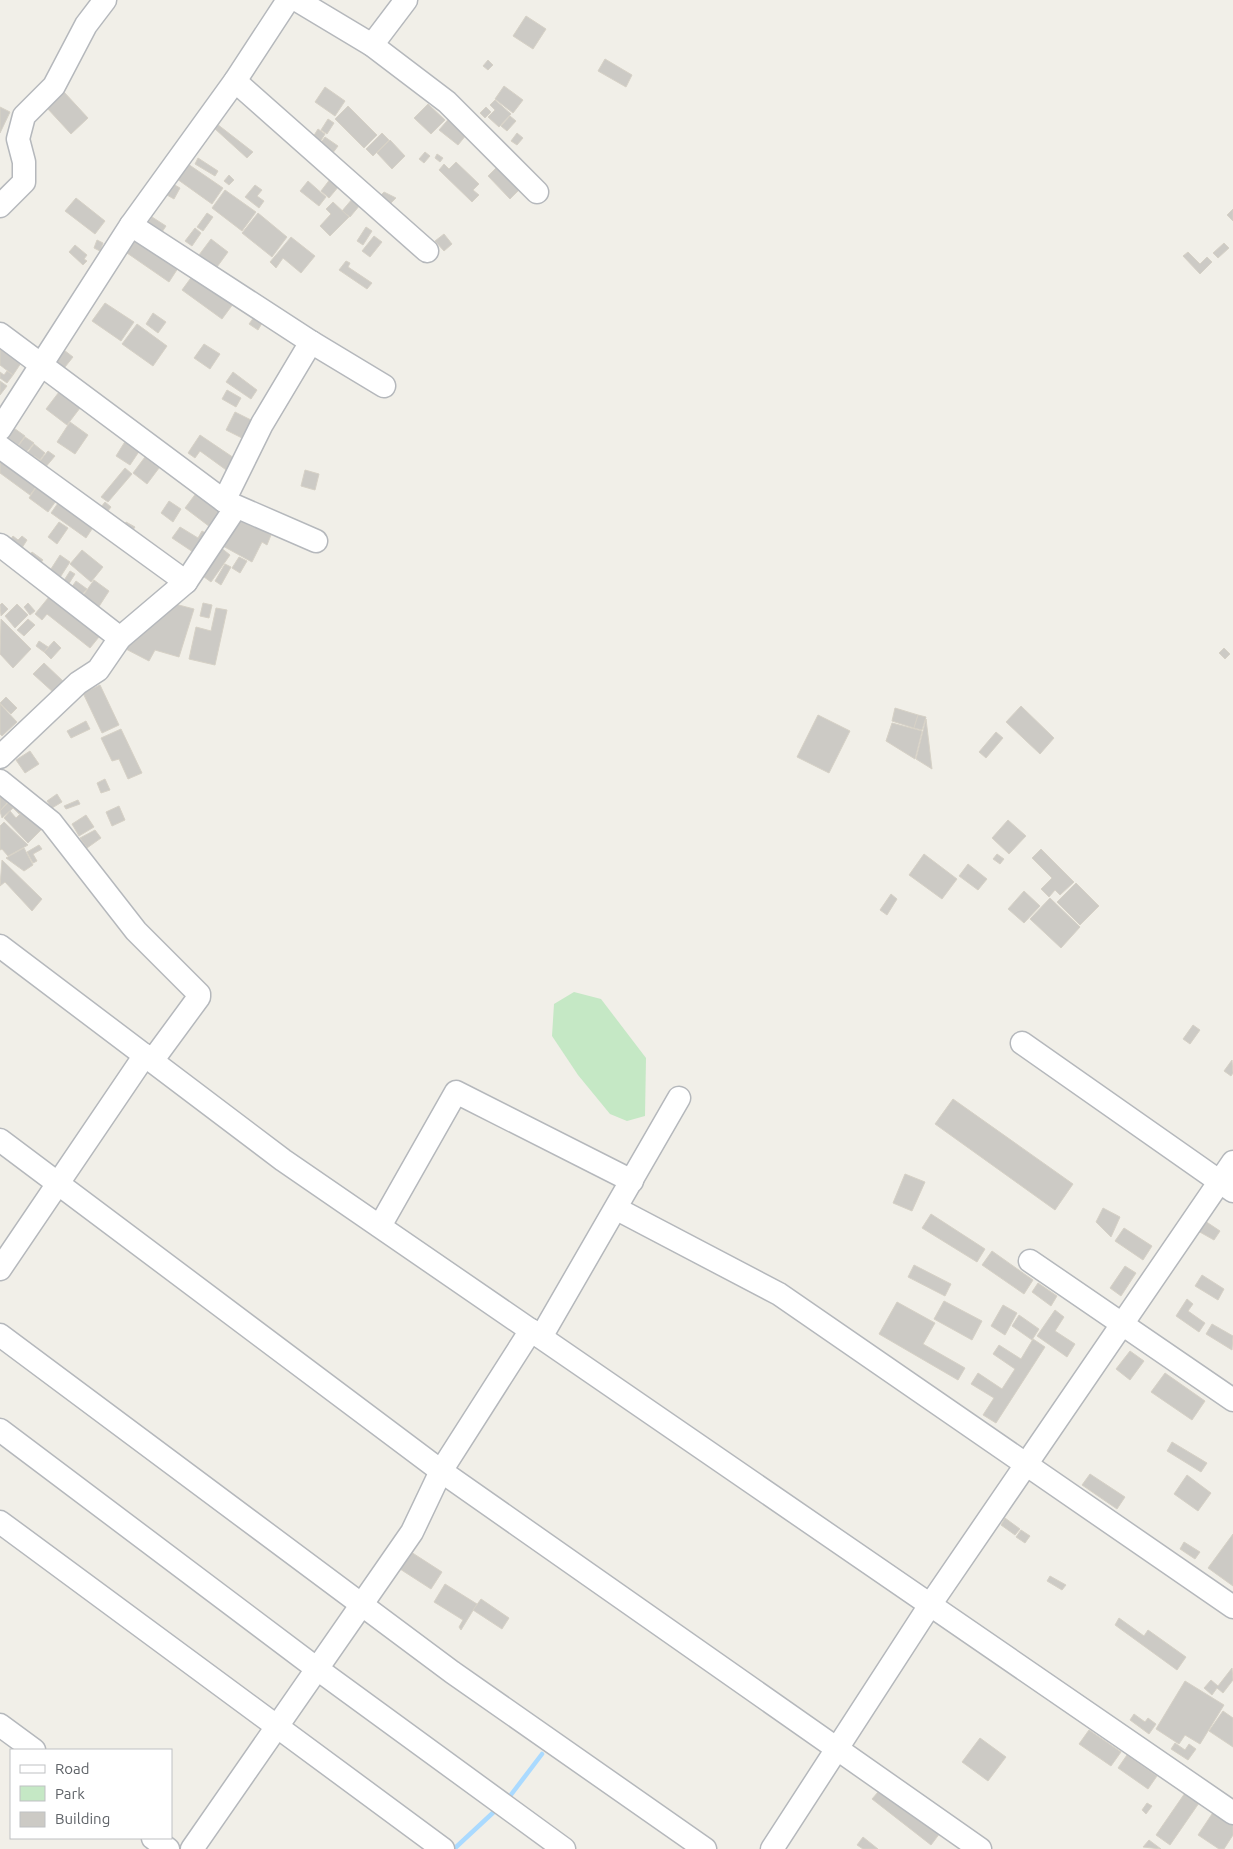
<svg xmlns="http://www.w3.org/2000/svg" width="1233" height="1849" viewBox="0 0 1233 1849" font-family="Ubuntu,sans-serif">
<style>
.green{fill:#c5e8c5}
.lines{fill:none;stroke-linecap:round;stroke-linejoin:round}
.stream{stroke:#aadaff;stroke-width:4.5}
.building{fill:#cccac5;stroke:#d6d1c6}
.minor-casing{stroke:#b5b8bc;stroke-width:25}
.minor{stroke:#fff;stroke-width:22}
</style>
<rect width="100%" height="100%" fill="#f1efe8"/>
<polygon class="green" points="574,992 601,999 646,1058 645,1116 627,1121 610,1114 578,1075 552,1036 554,1004"/>
<g class="lines">
<g class="stream">
<polyline points="507,1800 542,1754"/>
<polyline points="454,1849 497,1809"/>
</g>
</g>
<g class="building">
<polygon points="526,16 546,29 533,49 513,36"/>
<polygon points="605,59 632,75 626,87 598,71"/>
<polygon points="488,60 493,65 488,70 483,66"/>
<polygon points="504,86 523,100 513,113 495,99"/>
<polygon points="325,87 345,101 335,116 315,102"/>
<polygon points="64,92 88,118 71,134 47,108"/>
<polygon points="495,100 511,114 499,127 488,117 495,110 490,105"/>
<polygon points="428,104 445,120 431,134 414,118"/>
<polygon points="348,106 377,135 364,148 335,119"/>
<polygon points="0,107 10,112 0,133"/>
<polygon points="486,107 491,112 485,118 480,113"/>
<polygon points="453,114 471,129 458,145 439,130"/>
<polygon points="510,116 516,121 507,131 501,126"/>
<polygon points="328,119 334,123 327,134 321,130"/>
<polygon points="217,124 253,152 247,158 214,128"/>
<polygon points="318,129 325,134 320,142 313,137"/>
<polygon points="382,133 389,140 373,156 366,149"/>
<polygon points="517,133 523,138 517,145 511,141"/>
<polygon points="325,137 338,146 332,154 319,145"/>
<polygon points="390,140 405,156 392,169 377,153"/>
<polygon points="425,152 430,156 424,163 419,159"/>
<polygon points="437,154 443,158 440,162 435,158"/>
<polygon points="198,158 218,171 215,176 195,164"/>
<polygon points="456,162 479,184 473,190 479,195 472,202 439,170 444,164 449,169"/>
<polygon points="502,162 524,185 510,199 488,176"/>
<polygon points="188,164 223,188 212,204 177,179"/>
<polygon points="229,175 234,180 229,185 224,181"/>
<polygon points="331,178 339,186 329,198 321,191"/>
<polygon points="308,181 326,197 319,206 300,191"/>
<polygon points="173,184 180,188 174,199 167,195"/>
<polygon points="255,185 262,190 257,196 264,201 259,208 245,197"/>
<polygon points="225,190 256,212 242,231 212,208"/>
<polygon points="384,192 396,198 391,203 381,195"/>
<polygon points="76,198 105,221 95,234 65,211"/>
<polygon points="353,198 360,205 350,217 342,211"/>
<polygon points="333,202 349,217 330,236 320,226 331,214 326,209"/>
<polygon points="1233,209 1233,221 1227,215"/>
<polygon points="207,213 213,217 203,231 197,227"/>
<polygon points="258,213 287,237 272,257 242,233"/>
<polygon points="152,217 166,226 160,235 146,226"/>
<polygon points="366,227 372,231 363,245 357,241"/>
<polygon points="195,228 201,233 192,246 185,241"/>
<polygon points="140,234 182,262 169,282 127,253"/>
<polygon points="444,234 452,244 444,251 435,241"/>
<polygon points="374,236 382,242 370,257 362,251"/>
<polygon points="291,237 315,256 301,273 283,258 276,268 270,262"/>
<polygon points="211,239 228,252 217,267 211,263 209,266 196,259"/>
<polygon points="97,240 103,243 100,251 94,248"/>
<polygon points="1224,243 1229,248 1218,258 1213,253"/>
<polygon points="75,245 87,255 84,259 87,261 83,265 69,252"/>
<polygon points="1188,252 1200,264 1207,257 1212,262 1200,274 1183,256"/>
<polygon points="346,261 350,263 348,267 372,283 367,289 339,270"/>
<polygon points="196,271 236,300 222,319 182,290"/>
<polygon points="105,303 134,322 121,341 92,321"/>
<polygon points="153,313 166,322 158,333 146,324"/>
<polygon points="257,313 265,318 258,330 249,324"/>
<polygon points="137,324 167,346 153,366 122,344"/>
<polygon points="204,344 220,354 210,369 194,358"/>
<polygon points="60,347 73,357 61,372 48,361"/>
<polygon points="0,348 21,363 13,375 0,365"/>
<polygon points="7,371 13,375 7,383 0,378 0,372 4,375"/>
<polygon points="233,372 257,390 251,399 226,382"/>
<polygon points="0,381 7,386 0,395"/>
<polygon points="227,390 241,398 236,407 222,399"/>
<polygon points="59,392 80,408 67,425 46,409"/>
<polygon points="235,412 255,422 246,440 226,430"/>
<polygon points="70,422 88,435 75,454 57,442"/>
<polygon points="11,426 25,436 16,448 3,438"/>
<polygon points="200,435 237,460 229,472 200,451 195,458 188,453"/>
<polygon points="25,437 34,443 24,455 16,449"/>
<polygon points="126,440 140,450 130,465 116,456"/>
<polygon points="34,444 45,453 40,460 34,456 32,459 26,455"/>
<polygon points="0,451 41,480 30,495 0,473"/>
<polygon points="48,451 55,456 44,469 32,460 35,457 40,461"/>
<polygon points="145,457 159,468 147,484 133,473"/>
<polygon points="125,468 132,474 108,502 101,497"/>
<polygon points="305,470 319,474 315,490 301,486"/>
<polygon points="41,480 61,494 48,512 29,498"/>
<polygon points="197,492 226,514 214,530 185,508"/>
<polygon points="63,496 94,526 86,538 51,513"/>
<polygon points="169,501 181,509 173,522 161,513"/>
<polygon points="105,502 111,507 104,516 101,507"/>
<polygon points="239,517 271,535 267,545 262,542 252,562 221,545"/>
<polygon points="59,522 68,528 57,544 48,537"/>
<polygon points="126,522 135,527 131,533 123,527"/>
<polygon points="180,527 198,538 202,531 209,535 196,554 172,538"/>
<polygon points="13,536 18,540 22,536 27,540 20,551 8,543"/>
<polygon points="220,547 230,555 211,582 200,574"/>
<polygon points="82,550 103,567 91,582 70,564"/>
<polygon points="32,552 43,560 39,565 28,557"/>
<polygon points="60,555 70,562 59,579 49,572"/>
<polygon points="239,557 247,561 240,573 232,568"/>
<polygon points="225,564 231,567 221,585 215,581"/>
<polygon points="70,571 75,574 68,585 63,582"/>
<polygon points="94,580 109,591 98,608 82,597"/>
<polygon points="76,581 87,589 81,596 71,588"/>
<polygon points="53,592 103,632 90,648 47,614 42,620 35,614"/>
<polygon points="2,603 8,609 1,616 0,605"/>
<polygon points="28,603 35,611 30,615 24,607"/>
<polygon points="171,603 194,609 179,657 155,650 149,661 122,647"/>
<polygon points="203,603 212,605 209,618 200,616"/>
<polygon points="17,604 28,615 15,628 5,616"/>
<polygon points="216,608 227,610 215,665 189,659 196,627 211,631"/>
<polygon points="1,619 31,649 13,668 0,654"/>
<polygon points="28,619 35,625 24,636 17,630"/>
<polygon points="39,641 48,647 44,652 36,646"/>
<polygon points="54,641 61,648 51,659 44,652"/>
<polygon points="1224,648 1230,654 1225,659 1219,653"/>
<polygon points="44,663 64,682 54,693 33,674"/>
<polygon points="100,685 119,725 102,733 83,693"/>
<polygon points="6,697 17,708 11,714 0,703"/>
<polygon points="0,704 17,722 2,736 0,734"/>
<polygon points="1021,706 1054,738 1040,754 1006,722"/>
<polygon points="895,708 918,715 914,728 892,721"/>
<polygon points="818,715 850,731 829,773 797,757"/>
<polygon points="918,715 926,717 922,730 914,728"/>
<polygon points="926,719 932,769 916,759"/>
<polygon points="86,721 90,729 71,738 67,731"/>
<polygon points="892,723 922,731 915,759 886,741"/>
<polygon points="121,729 142,773 128,779 119,759 112,761 101,738"/>
<polygon points="996,732 1003,738 986,758 979,752"/>
<polygon points="30,751 39,764 25,773 16,760"/>
<polygon points="105,779 110,790 101,793 97,783"/>
<polygon points="0,788 11,798 0,811"/>
<polygon points="57,794 62,802 52,808 47,801"/>
<polygon points="14,797 25,808 19,814 13,808 2,818 0,811"/>
<polygon points="78,800 80,804 66,809 64,806"/>
<polygon points="119,806 125,820 112,826 106,812"/>
<polygon points="26,808 44,827 28,843 4,818 10,811 16,818"/>
<polygon points="86,815 94,827 79,836 72,824"/>
<polygon points="1008,820 1026,836 1009,854 992,838"/>
<polygon points="4,822 28,845 8,856 2,849 0,850 0,826"/>
<polygon points="95,830 101,838 87,848 80,838"/>
<polygon points="39,845 42,849 33,854 37,861 33,863 27,852"/>
<polygon points="24,848 33,865 24,871 6,858"/>
<polygon points="1041,849 1074,882 1060,895 1055,890 1049,897 1041,889 1052,878 1032,858"/>
<polygon points="924,854 957,879 942,899 909,875"/>
<polygon points="997,854 1004,859 1000,864 993,859"/>
<polygon points="2,860 42,899 32,911 5,882 0,886"/>
<polygon points="968,864 987,879 978,890 959,876"/>
<polygon points="1076,883 1099,906 1080,925 1057,902"/>
<polygon points="1024,891 1040,906 1024,923 1008,909"/>
<polygon points="891,894 897,899 887,915 880,910"/>
<polygon points="1050,898 1080,927 1061,948 1030,919"/>
<polygon points="1193,1025 1200,1030 1190,1044 1183,1039"/>
<polygon points="1232,1060 1233,1073 1231,1076 1224,1071"/>
<polygon points="953,1099 1073,1184 1055,1210 935,1124"/>
<polygon points="905,1174 925,1182 912,1211 893,1203"/>
<polygon points="1103,1208 1120,1217 1111,1237 1096,1222"/>
<polygon points="931,1214 985,1249 977,1262 922,1228"/>
<polygon points="1205,1221 1220,1231 1214,1240 1198,1231"/>
<polygon points="1124,1228 1152,1246 1143,1260 1115,1241"/>
<polygon points="992,1251 1033,1280 1024,1294 982,1265"/>
<polygon points="914,1265 951,1284 945,1296 908,1277"/>
<polygon points="1125,1266 1136,1273 1121,1296 1110,1288"/>
<polygon points="1202,1275 1224,1289 1218,1300 1195,1286"/>
<polygon points="1038,1283 1057,1296 1051,1306 1032,1292"/>
<polygon points="1187,1299 1193,1304 1188,1311 1205,1323 1199,1332 1176,1316"/>
<polygon points="944,1301 982,1321 972,1340 934,1319"/>
<polygon points="897,1302 935,1323 923,1344 965,1368 958,1380 879,1334"/>
<polygon points="1003,1305 1017,1313 1005,1335 991,1326"/>
<polygon points="1055,1310 1064,1317 1055,1331 1075,1344 1067,1357 1037,1336"/>
<polygon points="1019,1315 1039,1329 1032,1340 1012,1326"/>
<polygon points="1212,1324 1233,1336 1232,1350 1206,1334"/>
<polygon points="1033,1339 1045,1347 996,1423 983,1415 994,1398 971,1384 978,1373 1002,1389 1015,1369 993,1354 999,1345 1021,1359"/>
<polygon points="1130,1351 1144,1361 1130,1380 1116,1369"/>
<polygon points="1165,1373 1205,1401 1192,1420 1151,1392"/>
<polygon points="1172,1442 1207,1463 1201,1472 1167,1451"/>
<polygon points="1090,1474 1125,1497 1117,1509 1082,1485"/>
<polygon points="1187,1475 1211,1493 1198,1511 1174,1494"/>
<polygon points="1005,1518 1020,1529 1015,1535 1001,1525"/>
<polygon points="1021,1530 1030,1536 1025,1543 1016,1537"/>
<polygon points="1233,1534 1233,1586 1208,1568"/>
<polygon points="1184,1542 1200,1552 1195,1559 1180,1549"/>
<polygon points="411,1552 442,1572 431,1589 400,1569"/>
<polygon points="1050,1576 1066,1585 1062,1590 1047,1581"/>
<polygon points="445,1584 477,1604 461,1630 459,1627 463,1620 434,1602"/>
<polygon points="481,1599 509,1618 502,1629 473,1610"/>
<polygon points="1119,1618 1144,1636 1148,1630 1186,1657 1177,1670 1115,1625"/>
<polygon points="1232,1668 1233,1680 1223,1693 1217,1688 1212,1695 1204,1688 1211,1680 1218,1686"/>
<polygon points="1185,1681 1224,1705 1200,1744 1185,1735 1179,1744 1156,1729"/>
<polygon points="1223,1711 1233,1718 1233,1747 1209,1731"/>
<polygon points="1134,1714 1145,1722 1148,1718 1156,1724 1149,1734 1130,1720"/>
<polygon points="1089,1730 1121,1752 1111,1766 1079,1744"/>
<polygon points="980,1738 1006,1757 988,1781 962,1762"/>
<polygon points="1175,1743 1185,1750 1189,1744 1196,1749 1188,1760 1171,1749"/>
<polygon points="1127,1755 1157,1776 1148,1789 1118,1768"/>
<polygon points="885,1784 943,1829 931,1845 872,1799"/>
<polygon points="1185,1793 1199,1803 1170,1845 1156,1835"/>
<polygon points="1147,1803 1152,1806 1146,1814 1142,1810"/>
<polygon points="1214,1811 1233,1824 1233,1835 1224,1849 1219,1849 1198,1835"/>
<polygon points="863,1837 878,1849 863,1849 857,1845"/>
<polygon points="1149,1840 1161,1849 1143,1847"/>
</g>
<g class="lines">
<defs>
<g id="minor">
<polyline points="297,0 372,45 447,102 537,192"/>
<polyline points="372,45 406,0"/>
<polyline points="235,81 427,251"/>
<polyline points="0,206 24,182 24,162 18,139 24,116 54,86 86,25 105,0"/>
<polyline points="131,225 311,342 384,386"/>
<polyline points="0,334 224,501 316,541"/>
<polyline points="0,429 131,225 235,81 288,0"/>
<polyline points="0,447 186,582 120,638 98,670 78,683 0,757"/>
<polyline points="224,501 262,424 311,342"/>
<polyline points="0,545 120,638"/>
<polyline points="186,582 236,507"/>
<polyline points="0,781 51,822 136,931 199,994 199,997 152,1061"/>
<polyline points="0,946 283,1160 1233,1813"/>
<polyline points="1022,1043 1233,1191"/>
<polyline points="0,1140 441,1471 980,1849"/>
<polyline points="617,1209 779,1294 1233,1607"/>
<polyline points="380,1226 456,1092 632,1181"/>
<polyline points="1030,1261 1233,1400"/>
<polyline points="0,1269 145,1055"/>
<polyline points="0,1335 452,1672 705,1849"/>
<polyline points="541,1337 679,1098"/>
<polyline points="0,1430 316,1668 564,1849"/>
<polyline points="0,1522 443,1849"/>
<polyline points="0,1725 34,1750"/>
<polyline points="153,1838 168,1849"/>
<polyline points="192,1849 412,1532 441,1471 531,1330"/>
<polyline points="772,1849 930,1605 1233,1162"/>
</g>
</defs>
<use href="#minor" class="minor-casing"/>
<use href="#minor" class="minor"/>
</g>
<rect x="10" y="1749" width="162" height="90" fill="#ffffff" stroke="#bfc1c3"/>
<rect x="20" y="1765" width="25" height="8" fill="#ffffff" stroke="#bfc1c3"/>
<text x="55" y="1774" font-size="15" fill="#5f6368">Road</text>
<rect x="20" y="1786" width="25" height="15" fill="#c5e8c5" stroke="#bfc1c3"/>
<text x="55" y="1799" font-size="15" fill="#5f6368">Park</text>
<rect x="20" y="1812" width="25" height="15" fill="#cccac5" stroke="#bfc1c3"/>
<text x="55" y="1824" font-size="15" fill="#5f6368">Building</text>
</svg>
